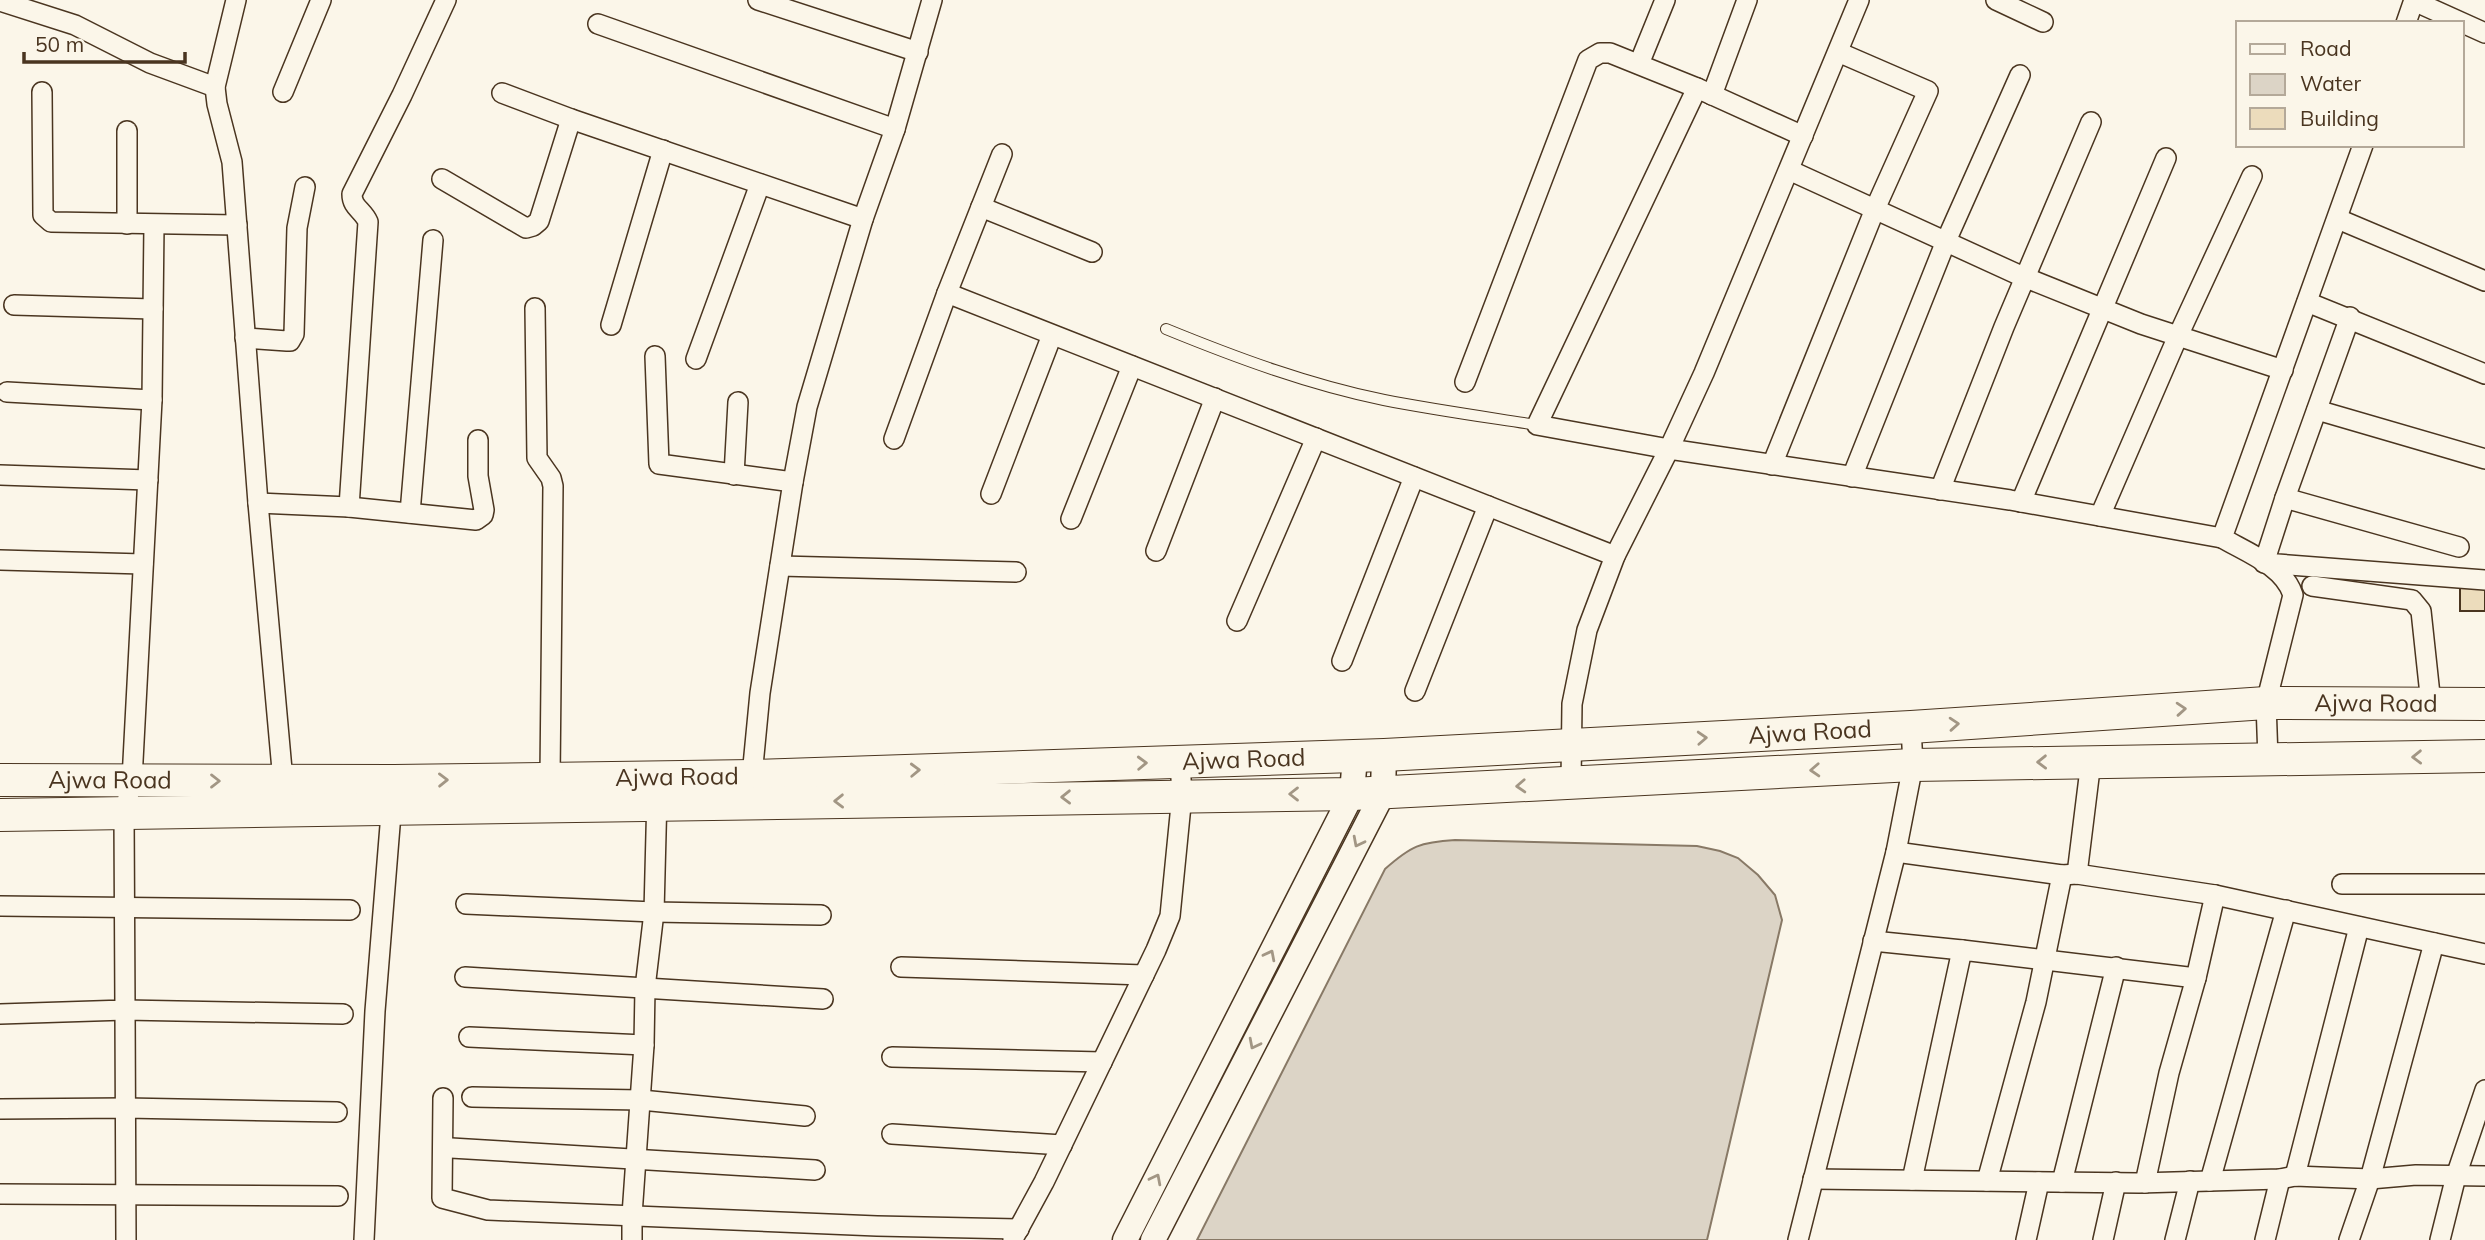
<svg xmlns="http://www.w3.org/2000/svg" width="2485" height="1240" viewBox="0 0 2485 1240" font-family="Mulish,sans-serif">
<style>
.water{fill:#dcd4c6;stroke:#887966;stroke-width:2}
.building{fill:#ecdcbc;stroke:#4a3520;stroke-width:2}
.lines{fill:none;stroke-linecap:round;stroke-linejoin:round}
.service-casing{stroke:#4a3520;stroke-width:12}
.minor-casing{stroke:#4a3520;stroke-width:22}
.tertiary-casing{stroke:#4a3520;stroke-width:27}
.primary-casing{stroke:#4a3520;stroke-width:34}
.service{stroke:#fbf6e9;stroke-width:10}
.minor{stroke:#fbf6e9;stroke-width:19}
.tertiary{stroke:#fbf6e9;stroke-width:24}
.primary{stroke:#fbf6e9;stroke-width:32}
.oneway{stroke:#a29684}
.labels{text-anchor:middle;stroke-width:5;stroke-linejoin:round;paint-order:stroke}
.street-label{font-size:24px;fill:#4a3520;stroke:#fbf6e9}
</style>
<rect width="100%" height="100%" fill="#fbf6e9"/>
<path class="water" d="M1455,840L1697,846L1720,851L1738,858L1758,875L1775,895L1782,920L1707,1240H1197L1385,869C1411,846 1420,842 1455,840Z"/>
<rect class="building" x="2460" y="581" width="25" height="30"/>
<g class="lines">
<defs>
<path id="service" d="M1166,329C1237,358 1310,385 1384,400C1435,410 1486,417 1537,425"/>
<g id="minor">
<polyline points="236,0 215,87 217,104 232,162 258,503 283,781"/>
<polyline points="758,0 918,52"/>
<polyline points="1996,0 2043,22"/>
<polyline points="0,1 75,25 150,63 215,87"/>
<polyline points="2414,1 2485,33"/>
<polyline points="2406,23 2414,0"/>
<polyline points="598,24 895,129"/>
<polyline points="1639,64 1665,0"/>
<polyline points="1697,88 1537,425 1669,449 2010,500 2222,538"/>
<polyline points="42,92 43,215 51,222 237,225"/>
<polyline points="283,92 321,0"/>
<polyline points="502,93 571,119 863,219"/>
<polyline points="1712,95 1747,0"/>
<polyline points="127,131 127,224"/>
<polyline points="1789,170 2019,275 2141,324 2283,370"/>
<polyline points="442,179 526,228 533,226 539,221 571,119"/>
<polyline points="981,207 1092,252"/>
<polyline points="2338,219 2485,281"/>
<polyline points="947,293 1615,556"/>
<polyline points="2307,302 2485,374"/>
<polyline points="14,305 153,309"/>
<polyline points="535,308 537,458 551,478 553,486 550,778"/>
<polyline points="2350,317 2285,498 2264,563 2485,580"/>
<polyline points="611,325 663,150"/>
<polyline points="245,338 287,341 290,341 294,334 297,228 305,187"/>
<polyline points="655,356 659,464 793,482"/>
<polyline points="696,359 760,184"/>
<polyline points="1465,382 1588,60 1600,53 1610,53 1697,88 1803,136"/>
<polyline points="7,392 152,400"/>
<polyline points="2317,410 2485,459"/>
<polyline points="894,439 947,293 1002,154"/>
<polyline points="1772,465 1875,209 1928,91 1838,52"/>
<polyline points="0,475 148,480"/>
<polyline points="734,475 738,402"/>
<polyline points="1852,477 1946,241 2020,75"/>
<polyline points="1940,490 2004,327 2091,122"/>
<polyline points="991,494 1052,335"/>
<polyline points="2285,498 2459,547"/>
<polyline points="2021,502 2166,158"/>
<polyline points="258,503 349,507 476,520 483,515 484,510 478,476 478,440"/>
<path d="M349,507L368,222C363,210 352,208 352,194L402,95L446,0"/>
<polyline points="410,513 433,240"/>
<polyline points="2100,516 2178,336 2252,176"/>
<polyline points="1071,519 1132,366"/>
<polyline points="1156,551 1215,398"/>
<polyline points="0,560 143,564"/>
<polyline points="780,566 1016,572"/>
<polyline points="2312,586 2412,600 2421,611 2431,704"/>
<polyline points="1237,621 1316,438"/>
<polyline points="1342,661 1414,477"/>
<polyline points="1415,691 1488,506"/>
<path d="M2268,759L2266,703L2293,595C2284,566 2246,552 2222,538L2363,145"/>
<polyline points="752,776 760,693 793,482 807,407 863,219 895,129 932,0"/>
<polyline points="1571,783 1572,704 1587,630 1615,556 1669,449 1704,373 1859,0"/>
<polyline points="1896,852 2062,875 2077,874 2215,895 2485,954"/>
<polyline points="2077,874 2091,761"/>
<polyline points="2342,884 2485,884"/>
<polyline points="466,904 654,912 821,915"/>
<polyline points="0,906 350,910"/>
<polyline points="1873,941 1962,950"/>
<polyline points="901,967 1144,975"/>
<polyline points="465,977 823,999"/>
<polyline points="0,1014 125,1010 124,815 132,780 152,400 154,225"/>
<polyline points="469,1037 644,1045"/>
<polyline points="892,1057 1102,1062"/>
<polyline points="472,1097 641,1100 805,1116"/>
<polyline points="443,1098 442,1198 488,1210 877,1226 1019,1229"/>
<polyline points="0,1109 126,1108 337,1112"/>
<polyline points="892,1134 1062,1145"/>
<polyline points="451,1148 815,1170"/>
<polyline points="2295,1176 2359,927"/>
<polyline points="1813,1179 2139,1183 2280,1179 2295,1176 2370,1179 2416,1175 2485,1176"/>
<polyline points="1912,1180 1962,950 2196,978"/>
<polyline points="1987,1181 2036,1002 2062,875"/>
<polyline points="2210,1181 2286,910"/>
<polyline points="2062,1182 2116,967"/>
<polyline points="2145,1183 2169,1073 2196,978 2215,895"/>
<polyline points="0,1194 338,1196"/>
<polyline points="1013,1239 1044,1182 1156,950 1170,916 1182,795 1180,762"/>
<polyline points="126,1240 125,1010 343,1014"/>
<polyline points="364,1240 375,1011 392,801"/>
<polyline points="632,1240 632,1215 644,1045 645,988 654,912 657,794"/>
<polyline points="1798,1240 1896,852 1913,765 1911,727"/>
<polyline points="2026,1240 2039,1182"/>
<polyline points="2103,1240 2116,1182"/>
<polyline points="2175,1240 2190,1181"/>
<polyline points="2265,1240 2280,1179"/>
<polyline points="2349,1240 2370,1179 2434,943"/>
<polyline points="2440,1240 2456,1176 2485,1090"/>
</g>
<g id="tertiary">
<polyline points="1125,1240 1352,794 1355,756"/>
<polyline points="1153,1240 1383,793 1384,755"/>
</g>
<g id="primary">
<path id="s1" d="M0,780L394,781L752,776L1384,755L1911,727L2266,703L2485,704"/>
<polyline points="0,815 1352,794 1913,765 2485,756"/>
</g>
</defs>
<use href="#service" class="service-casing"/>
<use href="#minor" class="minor-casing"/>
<use href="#tertiary" class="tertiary-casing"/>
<use href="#primary" class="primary-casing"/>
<use href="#service" class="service"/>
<use href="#minor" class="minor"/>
<use href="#tertiary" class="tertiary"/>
<use href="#primary" class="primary"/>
</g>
<defs><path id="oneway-chevron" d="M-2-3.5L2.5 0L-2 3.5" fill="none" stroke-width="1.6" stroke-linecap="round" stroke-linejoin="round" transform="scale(1.75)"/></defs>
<g class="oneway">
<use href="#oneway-chevron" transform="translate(2181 709) rotate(-4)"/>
<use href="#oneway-chevron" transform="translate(1954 724) rotate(-4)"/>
<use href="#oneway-chevron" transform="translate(1702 738) rotate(-3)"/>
<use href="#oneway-chevron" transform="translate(2417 757) rotate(179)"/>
<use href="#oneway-chevron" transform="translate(2042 762) rotate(179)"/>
<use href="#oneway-chevron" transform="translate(1142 763) rotate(-2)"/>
<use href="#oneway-chevron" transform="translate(915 770) rotate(-2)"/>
<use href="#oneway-chevron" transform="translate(1815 770) rotate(177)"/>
<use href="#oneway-chevron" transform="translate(443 780) rotate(-1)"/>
<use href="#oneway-chevron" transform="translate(215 781)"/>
<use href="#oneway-chevron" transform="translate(1521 786) rotate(177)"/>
<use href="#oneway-chevron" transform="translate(1294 794) rotate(180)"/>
<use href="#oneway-chevron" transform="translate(1066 797) rotate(179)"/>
<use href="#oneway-chevron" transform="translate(839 801) rotate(179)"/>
<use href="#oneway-chevron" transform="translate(1358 842) rotate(117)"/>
<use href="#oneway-chevron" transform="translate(1270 955) rotate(-63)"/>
<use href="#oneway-chevron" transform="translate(1254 1044) rotate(117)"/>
<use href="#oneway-chevron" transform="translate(1156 1179) rotate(-63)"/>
</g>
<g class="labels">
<g class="street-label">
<text dy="8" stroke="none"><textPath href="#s1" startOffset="2378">Ajwa Road</textPath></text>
<text dy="8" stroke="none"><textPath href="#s1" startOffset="1811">Ajwa Road</textPath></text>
<text dy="8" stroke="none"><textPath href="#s1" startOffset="1244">Ajwa Road</textPath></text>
<text dy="8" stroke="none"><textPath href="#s1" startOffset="677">Ajwa Road</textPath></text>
<text dy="8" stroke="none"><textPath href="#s1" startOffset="110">Ajwa Road</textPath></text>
</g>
</g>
<rect x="2236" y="21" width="228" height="126" fill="#fbf6e9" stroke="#b4a999" stroke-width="2"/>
<rect x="2250" y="44" width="35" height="10" fill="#fbf6e9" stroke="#b4a999" stroke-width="2"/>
<text x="2300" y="56" font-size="21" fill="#4a3520">Road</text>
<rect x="2250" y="74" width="35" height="21" fill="#dcd4c6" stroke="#b4a999" stroke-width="2"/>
<text x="2300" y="91" font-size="21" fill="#4a3520">Water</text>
<rect x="2250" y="108" width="35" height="21" fill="#ecdcbc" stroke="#b4a999" stroke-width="2"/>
<text x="2300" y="126" font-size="21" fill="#4a3520">Building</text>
<path d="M24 52v10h161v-10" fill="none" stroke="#4a3520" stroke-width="3.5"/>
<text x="35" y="52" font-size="21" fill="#4a3520" stroke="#fbf6e9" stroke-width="5" paint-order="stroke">50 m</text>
</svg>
